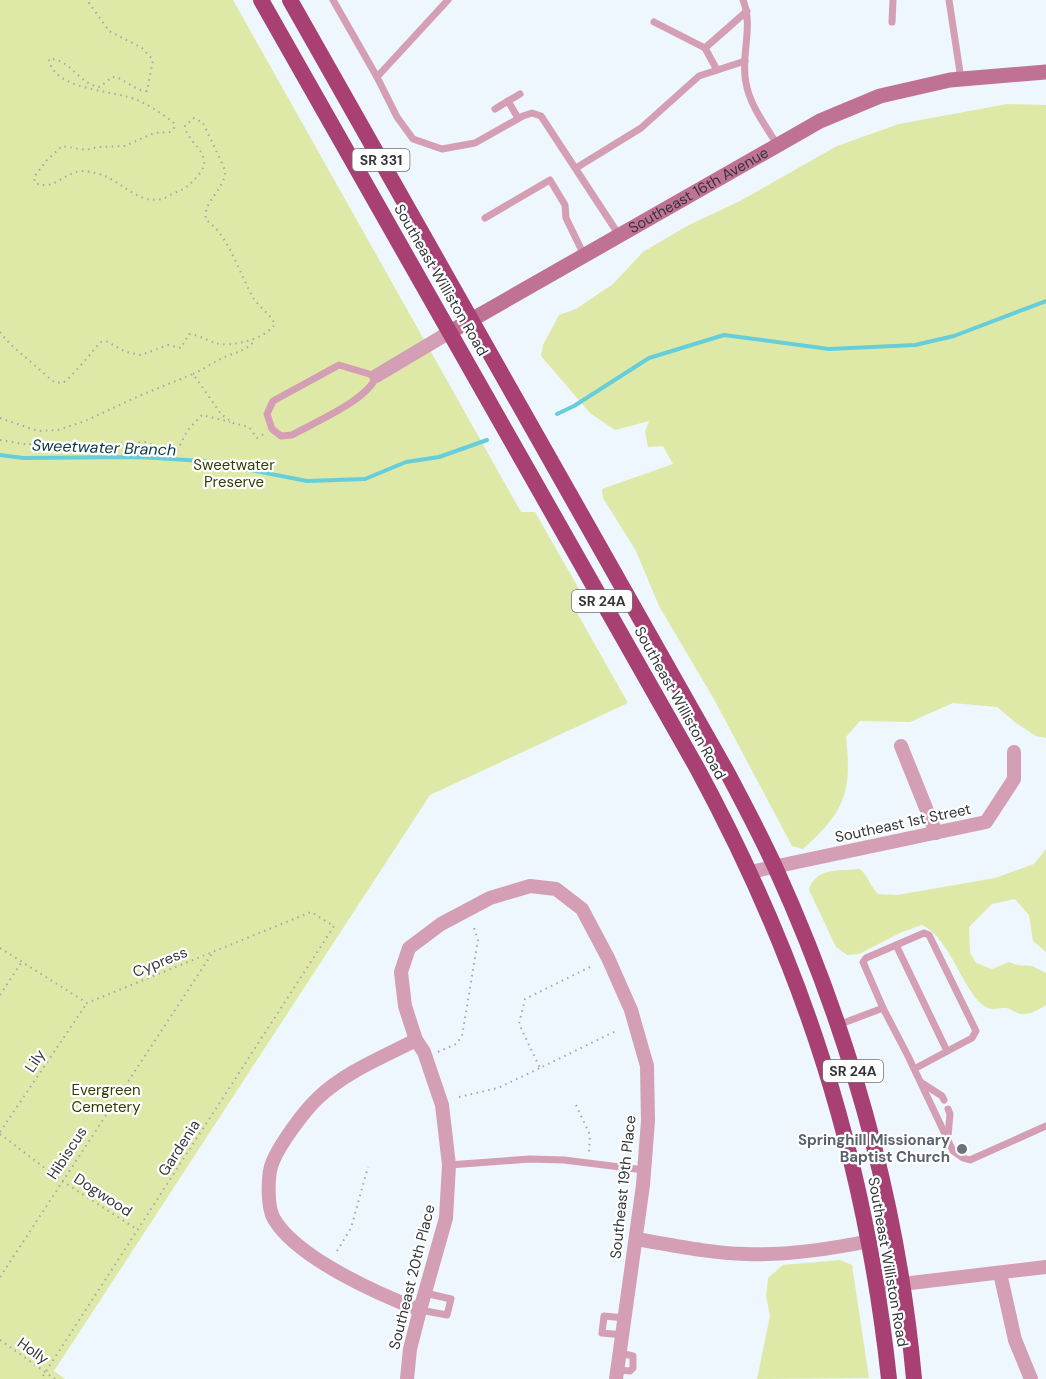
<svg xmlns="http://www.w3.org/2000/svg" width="1046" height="1379" viewBox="0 0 1046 1379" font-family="'DM Sans',sans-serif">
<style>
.green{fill:#dee9a8}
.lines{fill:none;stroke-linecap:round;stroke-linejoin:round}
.stream{stroke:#66cdda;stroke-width:4}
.path{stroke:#a3a8ae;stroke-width:2;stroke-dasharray:1.5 4.5;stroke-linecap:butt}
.service{stroke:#d49eb4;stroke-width:7}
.minor{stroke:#d49eb4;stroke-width:14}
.secondary{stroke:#c07295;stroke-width:15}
.trunk{stroke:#a84074;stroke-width:16}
.worship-dot{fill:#6b7280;stroke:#fff;stroke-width:2}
.labels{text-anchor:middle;stroke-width:4.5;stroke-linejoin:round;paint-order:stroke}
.shield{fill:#fff;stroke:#717375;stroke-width:1.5}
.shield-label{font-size:14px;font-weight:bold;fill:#34373a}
.street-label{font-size:15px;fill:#34373a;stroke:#fff}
.park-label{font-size:15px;fill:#373d02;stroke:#fff}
.worship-label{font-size:15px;font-weight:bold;fill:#5b616d;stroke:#fff;text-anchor:end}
.water-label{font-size:16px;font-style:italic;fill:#06393f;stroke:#fff}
</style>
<rect width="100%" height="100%" fill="#eef6fe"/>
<g class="green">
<polygon points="0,0 233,0 521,512 535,512 587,603 576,611 628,703 430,795 54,1371 65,1379 0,1379"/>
<path d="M1007,104L1046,105V738L1036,736L1016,723L997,707L953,703L910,722L860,721L846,737C852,793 845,811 803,849L792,846L715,701L659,606L636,551L603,498L602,489L673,464L663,446L648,447L645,432L649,421L615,430L590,413L541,356L543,345L559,315L576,309L613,284L643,252L687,226L740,201L837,146L899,124Z"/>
<path d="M1046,849V952L1033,941L1029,915L1015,899L992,904L969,927L970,953L976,963L992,969L1009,962L1017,965L1032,966L1046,973V1005C1039,1010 1029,1015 1020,1014C1015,1013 1011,1009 1007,1008C1001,1007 994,1011 988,1008C964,998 953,940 922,925L902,932L859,954L847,955L836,947L809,890C815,867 840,871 860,869C869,877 870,886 878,894L897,895L995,878L1034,864Z"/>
<polygon points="840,1260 852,1265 869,1378 757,1379 770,1316 766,1296 768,1278 783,1265"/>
</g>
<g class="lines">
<g class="stream">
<polyline points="557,414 574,406 649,358 724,335 829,349 915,345 954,336 1046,301"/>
<polyline points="0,455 23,458 139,457 203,461 307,481 365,479 406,462 439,457 487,440"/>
</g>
<g class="path">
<path d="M0,332L10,344L54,382L62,383C71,379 92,351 101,342L106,341L126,352L141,355L168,345L181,348L189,334C200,335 209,342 220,344C237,346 266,338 275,324C270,314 260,308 254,299C240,276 229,235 206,220C202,201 226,189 225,171C224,166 206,130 203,123L194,118L185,126C187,141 203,147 204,162C205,168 198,176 193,181C188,187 182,190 174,193C170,195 166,198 162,199C136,205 119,177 95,173C91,172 86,171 81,171C63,173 55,191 35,183L34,177L47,160L62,146L86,150L98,147L125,146L154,133L170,132L174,128L175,125L173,122C162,114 149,105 137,100C115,90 53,91 49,59C70,58 79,85 100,87L112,77C125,77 133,91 147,91L153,60L142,48L109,31L87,0"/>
<path d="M193,374C204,369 215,361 227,356C238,352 247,350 255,340"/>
<polyline points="0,418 38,431 58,430 85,421 139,396 193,374 221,414 233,423 249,427 257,438 264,434"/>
<polyline points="0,440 29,445 34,441 65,445 90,453 98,452 113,444 145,442 176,453 187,431 202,415 230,422"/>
<polyline points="0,948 87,1003 311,912 334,926 41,1379"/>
<polyline points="590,967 525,999 519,1024 540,1068 618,1030"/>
<polyline points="0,995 21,963"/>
<polyline points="438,1052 456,1044 462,1036 478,940 473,925"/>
<polyline points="459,1097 498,1088 540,1068"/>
<polyline points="576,1105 590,1135 589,1153"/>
<polyline points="0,1132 87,1003"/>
<polyline points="0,1134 62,1181 138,1230"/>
<polyline points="337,1251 351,1228 368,1167"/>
<polyline points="0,1277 213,952"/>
<polyline points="0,1340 55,1379"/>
</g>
<g class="service">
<polyline points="333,0 377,77 397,117 413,139 442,149 475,143 523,116 532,113 541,116 619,235"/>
<path d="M743,0C754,28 740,55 746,83C750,106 766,126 778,146"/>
<polyline points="949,0 961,79"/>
<polyline points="654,22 705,48 747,11"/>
<polyline points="892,22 893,0"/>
<polyline points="705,48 717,70"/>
<polyline points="377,77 448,0"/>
<polyline points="508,101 520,94"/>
<polyline points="495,109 508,101 518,118"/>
<polyline points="576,168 641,128 699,76 745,61"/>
<polyline points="485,218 550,180 565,205 566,218 584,255"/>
<path d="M339,365L376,376C370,399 313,423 292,435L281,436L272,429L267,414L273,401Z"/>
<polyline points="896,945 947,1051"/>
<polyline points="838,1025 883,1008"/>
<polyline points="914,1069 972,1038 976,1031 929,935 924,933 866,958 863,962 883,1008 908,1056 953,1151 963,1158 970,1160 1046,1126"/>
<polyline points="922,1083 942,1096 944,1100"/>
<polyline points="948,1136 950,1114 948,1109"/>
<polyline points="449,1165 530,1159 564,1160 644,1170"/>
<polyline points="420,1310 447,1315 451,1299 425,1293"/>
<polyline points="623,1335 602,1333 604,1316 625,1318"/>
<polyline points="618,1370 630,1371 633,1368 633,1356 620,1353"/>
</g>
<g class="minor">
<polyline points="376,376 450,332"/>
<polyline points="901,746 936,833"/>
<polyline points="750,872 986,822 1014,779 1014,752"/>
<path d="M416,1040C383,1057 345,1072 318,1098C304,1111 280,1144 273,1161C267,1174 267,1207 274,1219C297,1258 378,1294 420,1310"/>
<path d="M636,1239C672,1245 709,1253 746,1254C787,1256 830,1249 870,1241"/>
<polyline points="1000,1273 1015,1340 1031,1379"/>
<polyline points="877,1287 1046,1267"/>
<polyline points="407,1379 410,1349 420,1310 446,1218 449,1165 442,1105 424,1052 416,1040 405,1006 401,972 409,948 441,924 490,898 530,886 556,889 582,909 608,958 631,1010 647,1066 648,1121 643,1185 616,1379"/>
</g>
<path class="secondary" id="s1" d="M450,332L820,121L880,96L950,80L1046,72"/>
<g class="trunk">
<path d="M261,0L697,768C803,964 865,1156 889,1379"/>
<path d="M290,0L727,772C744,804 761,836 776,869C849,1030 898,1203 914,1379"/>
</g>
</g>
<circle class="worship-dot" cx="962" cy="1149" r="6"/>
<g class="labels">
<g class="shield">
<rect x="352.5" y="149" width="57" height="22" rx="4.5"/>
<rect x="572" y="590" width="60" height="22" rx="4.5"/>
<rect x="823" y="1060" width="60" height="22" rx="4.5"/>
</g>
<g class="shield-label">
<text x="381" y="165">SR 331</text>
<text x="602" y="606">SR 24A</text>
<text x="853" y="1076">SR 24A</text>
</g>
<g class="street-label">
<text dy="5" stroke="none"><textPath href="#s1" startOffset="286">Southeast 16th Avenue</textPath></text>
<text transform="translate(441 280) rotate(60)" y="5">Southeast Williston Road</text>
<text transform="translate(680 703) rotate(61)" y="5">Southeast Williston Road</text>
<text transform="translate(903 823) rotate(-12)" y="5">Southeast 1st Street</text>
<text transform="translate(160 962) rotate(-22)" y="5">Cypress</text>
<text transform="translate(35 1061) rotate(-56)" y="5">Lily</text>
<text transform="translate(179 1148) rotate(-57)" y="5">Gardenia</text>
<text transform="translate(67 1153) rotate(-57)" y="5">Hibiscus</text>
<text transform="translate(623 1187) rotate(-84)" y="5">Southeast 19th Place</text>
<text transform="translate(103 1195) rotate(33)" y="5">Dogwood</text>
<text transform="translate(888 1262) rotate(80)" y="5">Southeast Williston Road</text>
<text transform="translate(412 1277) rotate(-76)" y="5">Southeast 20th Place</text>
<text transform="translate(33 1351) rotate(35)" y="5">Holly</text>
</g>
<g class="park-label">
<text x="234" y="470">Sweetwater<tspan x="234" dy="17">Preserve</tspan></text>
<text x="106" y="1095">Evergreen<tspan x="106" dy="17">Cemetery</tspan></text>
</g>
<g class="worship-label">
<text x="950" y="1145">Springhill Missionary<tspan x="950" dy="17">Baptist Church</tspan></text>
</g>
<g class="water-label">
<text transform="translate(104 447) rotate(2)" y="6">Sweetwater Branch</text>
</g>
</g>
</svg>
